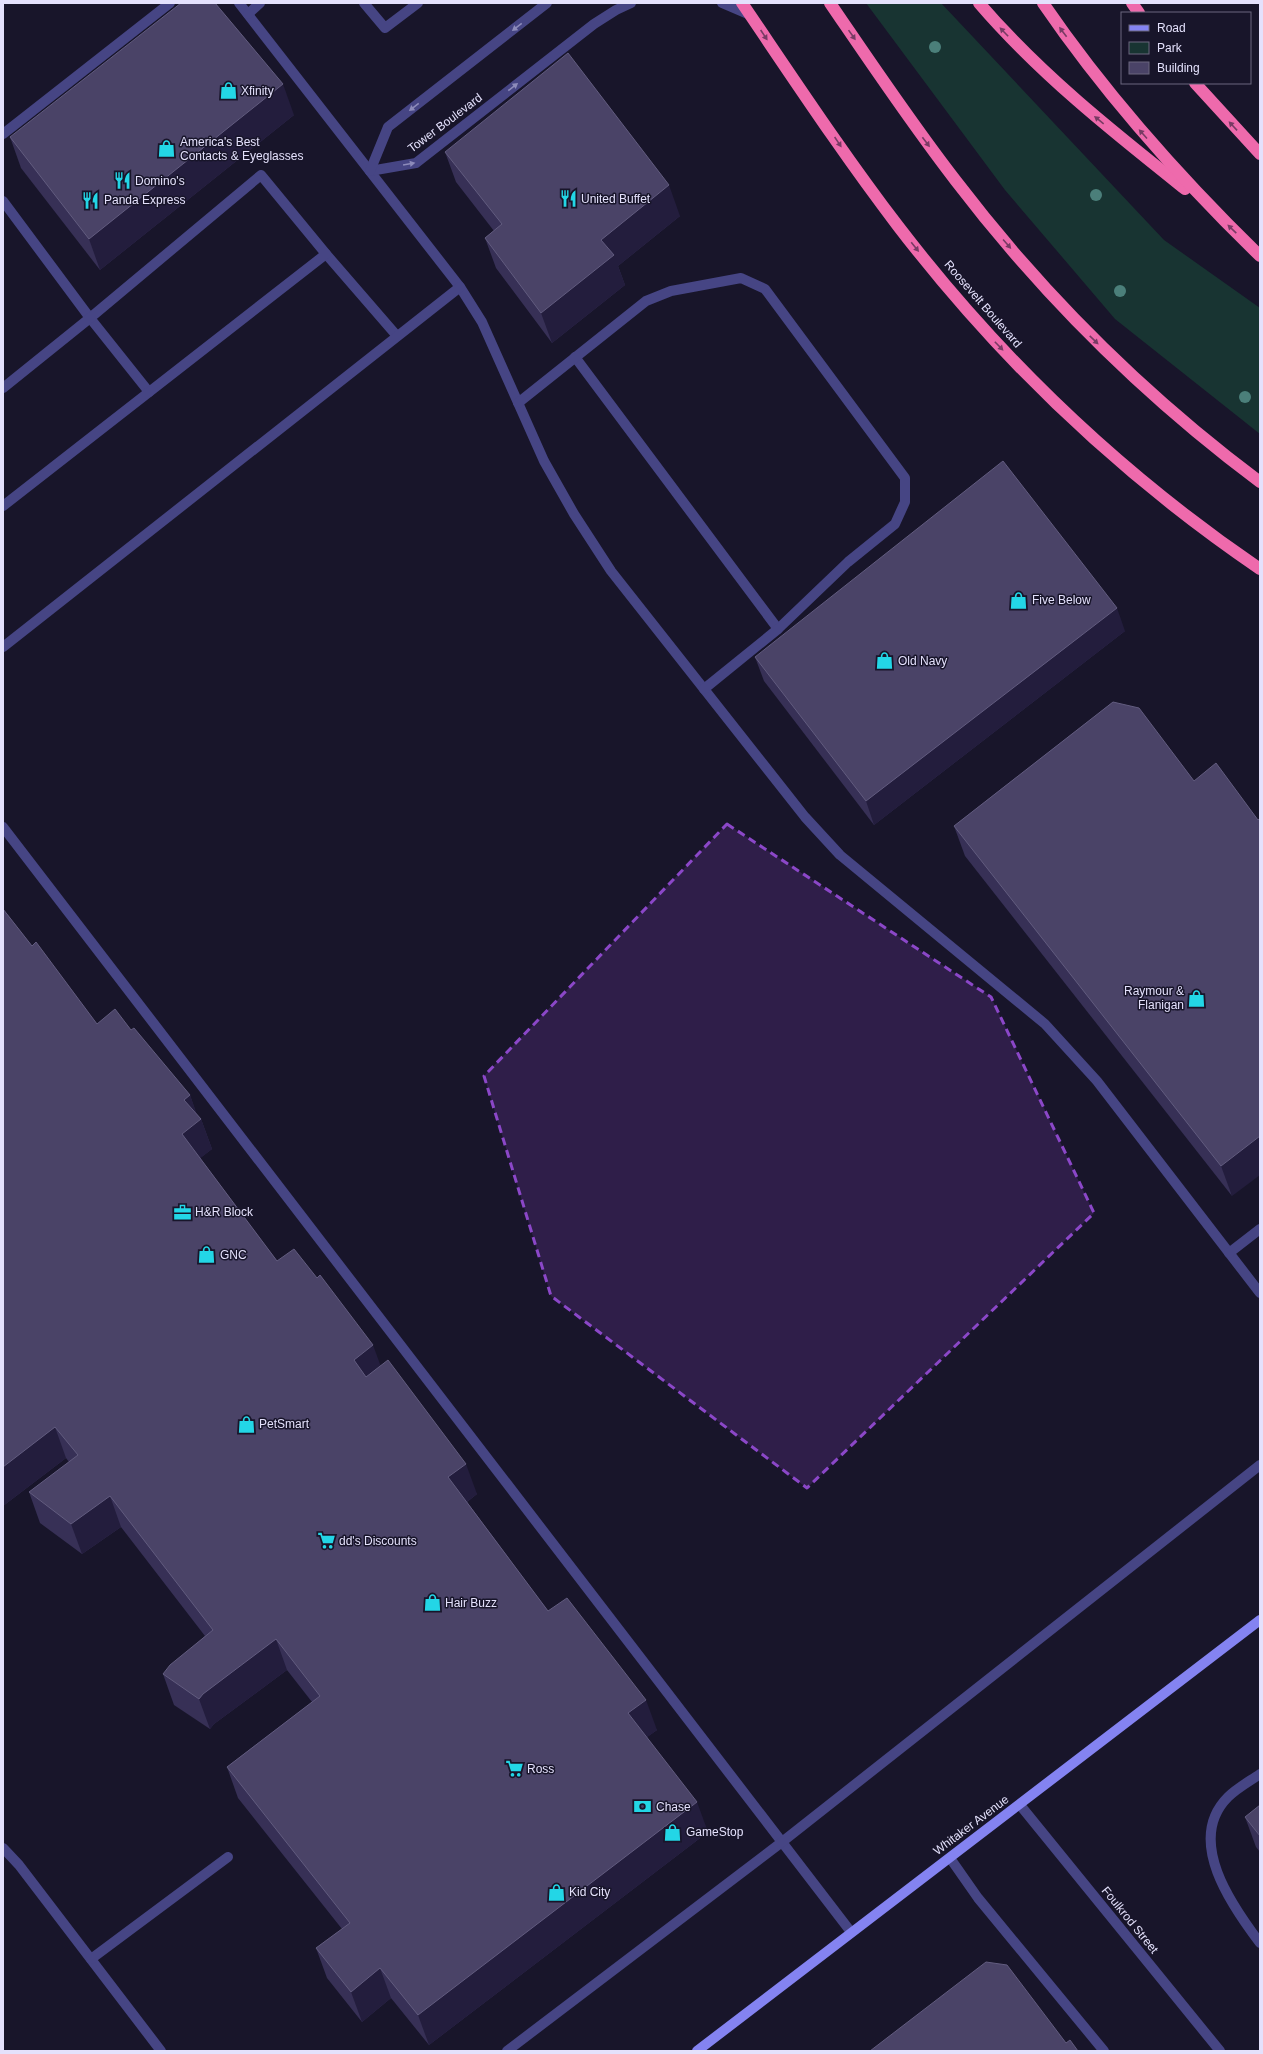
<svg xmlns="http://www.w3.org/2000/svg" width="1263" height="2054" viewBox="0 0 1263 2054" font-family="Arial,sans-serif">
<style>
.green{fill:#183432}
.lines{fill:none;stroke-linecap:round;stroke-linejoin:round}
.lane{stroke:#464584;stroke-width:10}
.street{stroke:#464584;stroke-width:10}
.secondary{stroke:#8483f1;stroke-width:10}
.highway{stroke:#ee6aac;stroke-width:12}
.tree{fill:#4b7f7a}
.wall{fill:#373056}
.shaded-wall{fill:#231d3d}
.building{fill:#4a4367;stroke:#625c7f}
.oneway{fill:#8d8bba}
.oneway2{fill:#783b64}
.marked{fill:#8b47c8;fill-opacity:0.2;stroke:#8b47c8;stroke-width:3;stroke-dasharray:8 5;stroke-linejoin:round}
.labels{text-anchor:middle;stroke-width:3;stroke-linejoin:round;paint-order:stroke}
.poi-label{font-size:12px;fill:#e4e1fc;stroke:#18152a;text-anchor:start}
.street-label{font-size:12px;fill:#e4e1fc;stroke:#18152a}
</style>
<rect width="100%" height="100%" fill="#18152a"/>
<polygon class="green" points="866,3 941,3 1164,240 1260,308 1260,434 1115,319 1005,190"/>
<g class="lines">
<g class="lane">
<polyline points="239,3 460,287 482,322 544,461 574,514 611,571 805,817 840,855 1045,1024 1097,1081 1260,1293"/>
<polyline points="364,3 385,28 418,3"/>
<polyline points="722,3 750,15"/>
<polyline points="248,14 260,3"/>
<polyline points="3,134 170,3"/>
<polyline points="370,171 416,163 594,24 616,10 631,3"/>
<polyline points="370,171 388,127 547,3"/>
<polyline points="3,201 90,318 149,392"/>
<polyline points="326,254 397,336"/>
<polyline points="575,357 778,629"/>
<polyline points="3,388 90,318 261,175 326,254 3,506"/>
<polyline points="518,403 646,301 671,291 741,278 765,289 905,478 905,502 895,524 848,562 778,629 704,689"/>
<polyline points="3,647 460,287"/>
<polyline points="3,827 851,1932"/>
<polyline points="1229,1253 1260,1229"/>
<path d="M1260,1774C1250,1781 1237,1788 1228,1797C1185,1840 1232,1906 1260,1943"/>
<polyline points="3,1848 19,1865 161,2051"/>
<polyline points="950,1858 978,1898 1104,2051"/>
<polyline points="91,1959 228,1857"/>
<polyline points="507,2051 782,1842 1260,1465"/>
</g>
<polyline class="street" points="1020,1805 1220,2051"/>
<polyline class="secondary" points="697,2051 1260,1620"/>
<g class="highway">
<path d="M742,3C793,78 843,154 898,226C1000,359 1122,475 1260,569"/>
<path d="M830,3C871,63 911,123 956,181C1043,295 1145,396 1260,482"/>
<path d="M979,3C1040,74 1112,131 1185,189"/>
<path d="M1043,3C1106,95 1180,178 1260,256"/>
<polyline points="1132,3 1139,13"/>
<polyline points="1195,83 1260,154"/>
</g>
</g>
<g class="tree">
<circle cx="935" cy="47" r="6"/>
<circle cx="1096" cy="195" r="6"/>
<circle cx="1120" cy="291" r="6"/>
<circle cx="1245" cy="397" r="6"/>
</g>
<g class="wall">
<polygon points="294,115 100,270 21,168 10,137"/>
<polygon points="445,152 680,216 618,266 625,285 552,343 496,268 485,238 494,231 456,182"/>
<polygon points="1125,631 874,825 764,681 755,657"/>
<polygon points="1113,702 1232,1196 965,856 954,826"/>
<polygon points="3,909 32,946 97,1024 131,1030 190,1095 196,1113 201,1119 212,1149 200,1158 277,1261 381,1366 477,1494 467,1502 548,1611 657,1730 647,1737 708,1832 429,2045 391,1998 362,2022 327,1978 316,1948 342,1929 238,1798 227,1767 312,1702 287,1670 214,1724 210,1729 174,1705 163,1674 205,1636 121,1527 82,1554 40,1523 29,1492 69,1462 66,1458 3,1506"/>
<polygon points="1260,1805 1260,1852 1256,1847 1245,1817"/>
</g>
<g class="shaded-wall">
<polygon points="283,84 294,115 100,270 89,239"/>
<polygon points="669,185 680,216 618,266 625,285 552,343 541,313 601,240"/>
<polygon points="1117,608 1125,631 874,825 866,801"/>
<polygon points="190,1095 199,1120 201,1119 212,1149 193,1164 182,1134 184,1100"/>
<polygon points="1260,1136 1260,1175 1232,1196 1221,1166"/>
<polygon points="373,1345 384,1375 365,1390 354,1360"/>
<polygon points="55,1427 66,1458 3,1506 3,1467"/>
<polygon points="466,1464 477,1494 459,1508 448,1477"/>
<polygon points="110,1496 121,1527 82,1554 71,1524"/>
<polygon points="276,1639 287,1670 214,1724 210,1729 199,1699 203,1694"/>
<polygon points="646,1700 657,1730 639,1743 628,1713"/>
<polygon points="697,1802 708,1832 429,2045 418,2015"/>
<polygon points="380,1968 391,1998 362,2022 351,1992"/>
</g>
<g class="building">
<polygon points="181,3 215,3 283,84 89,239 10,137"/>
<polygon points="568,53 669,185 601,240 614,255 541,313 485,238 502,224 445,152"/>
<polygon points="1003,461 1117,608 866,801 755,657"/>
<polygon points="1113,702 1139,708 1194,781 1216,763 1258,820 1260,818 1260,1136 1221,1166 954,826"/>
<polygon points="3,909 32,946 36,942 97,1024 115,1009 131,1030 134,1028 190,1095 184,1100 201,1119 182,1134 277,1261 294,1249 317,1278 320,1275 373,1345 354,1360 366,1377 388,1360 466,1464 448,1477 548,1611 567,1598 646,1700 628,1713 697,1802 418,2015 380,1968 351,1992 316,1948 350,1923 227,1767 320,1696 276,1639 203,1694 199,1699 163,1674 170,1665 213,1630 110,1496 71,1524 29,1492 78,1455 55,1427 3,1467"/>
<polygon points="1260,1805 1260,1836 1245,1817"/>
<polygon points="986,1962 1007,1965 1066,2043 1070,2040 1078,2051 870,2051"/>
</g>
<defs><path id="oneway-solid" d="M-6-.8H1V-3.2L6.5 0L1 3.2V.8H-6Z"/></defs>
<g class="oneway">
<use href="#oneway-solid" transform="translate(517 27) rotate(142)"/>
<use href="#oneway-solid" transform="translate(513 87) rotate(-38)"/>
<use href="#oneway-solid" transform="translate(414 107) rotate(142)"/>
<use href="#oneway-solid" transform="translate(409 164) rotate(-10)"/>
</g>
<g class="oneway2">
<use href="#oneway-solid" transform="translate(1004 32) rotate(-134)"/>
<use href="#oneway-solid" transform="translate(1063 32) rotate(-127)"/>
<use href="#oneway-solid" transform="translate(764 35) rotate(56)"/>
<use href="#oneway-solid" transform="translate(852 35) rotate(55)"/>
<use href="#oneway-solid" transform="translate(1099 120) rotate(-141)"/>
<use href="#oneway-solid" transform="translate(1233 126) rotate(-133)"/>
<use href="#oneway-solid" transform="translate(1143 134) rotate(-132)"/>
<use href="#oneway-solid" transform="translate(838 142) rotate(56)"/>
<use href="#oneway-solid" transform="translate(926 142) rotate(53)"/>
<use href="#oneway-solid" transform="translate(1232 229) rotate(-136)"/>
<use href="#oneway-solid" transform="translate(1007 244) rotate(49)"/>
<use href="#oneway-solid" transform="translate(915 247) rotate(51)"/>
<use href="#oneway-solid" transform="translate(1094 340) rotate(44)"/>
<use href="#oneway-solid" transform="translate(999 346) rotate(46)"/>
</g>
<path class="marked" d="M727,824L991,997L1094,1213L807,1488L551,1296L484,1076Z"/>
<defs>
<symbol id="shop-bare" viewBox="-9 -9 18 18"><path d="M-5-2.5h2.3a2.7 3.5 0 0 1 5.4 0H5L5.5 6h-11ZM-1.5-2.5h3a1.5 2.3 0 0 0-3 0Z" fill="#23d6e6" stroke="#18152a" stroke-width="2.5" paint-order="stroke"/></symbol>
<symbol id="restaurant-bare" viewBox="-9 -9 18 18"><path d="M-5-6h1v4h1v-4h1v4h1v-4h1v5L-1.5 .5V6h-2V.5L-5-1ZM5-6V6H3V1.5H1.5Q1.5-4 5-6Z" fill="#23d6e6" stroke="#18152a" stroke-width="2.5" paint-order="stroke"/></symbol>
<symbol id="office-bare" viewBox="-9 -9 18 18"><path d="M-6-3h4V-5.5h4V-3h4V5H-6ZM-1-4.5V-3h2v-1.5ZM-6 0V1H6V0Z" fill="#23d6e6" stroke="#18152a" stroke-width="2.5" paint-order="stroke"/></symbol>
<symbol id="supermarket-bare" viewBox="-9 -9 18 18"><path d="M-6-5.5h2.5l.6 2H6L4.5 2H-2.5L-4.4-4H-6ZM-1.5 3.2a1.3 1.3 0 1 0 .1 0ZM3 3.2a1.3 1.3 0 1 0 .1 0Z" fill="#23d6e6" stroke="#18152a" stroke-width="2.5" paint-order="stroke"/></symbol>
<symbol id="bank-bare" viewBox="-9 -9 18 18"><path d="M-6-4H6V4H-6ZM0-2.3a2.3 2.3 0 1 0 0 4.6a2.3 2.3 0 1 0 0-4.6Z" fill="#23d6e6" stroke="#18152a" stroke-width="2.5" paint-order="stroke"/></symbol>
</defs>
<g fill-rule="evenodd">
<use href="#shop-bare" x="216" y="78" width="25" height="25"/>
<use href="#shop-bare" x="154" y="136" width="25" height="25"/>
<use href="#restaurant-bare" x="110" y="168" width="25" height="25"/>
<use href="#restaurant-bare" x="556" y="186" width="25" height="25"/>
<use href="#restaurant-bare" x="78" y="188" width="25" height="25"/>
<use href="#shop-bare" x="1006" y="588" width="25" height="25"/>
<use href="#shop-bare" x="872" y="648" width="25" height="25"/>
<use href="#shop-bare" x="1184" y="986" width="25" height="25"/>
<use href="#office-bare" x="170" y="1200" width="25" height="25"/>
<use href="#shop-bare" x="194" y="1242" width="25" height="25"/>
<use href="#shop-bare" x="234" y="1412" width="25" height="25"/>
<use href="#supermarket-bare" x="314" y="1528" width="25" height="25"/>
<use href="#shop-bare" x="420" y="1590" width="25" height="25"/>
<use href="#supermarket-bare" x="502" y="1756" width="25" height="25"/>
<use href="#bank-bare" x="630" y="1794" width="25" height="25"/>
<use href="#shop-bare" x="660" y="1820" width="25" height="25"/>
<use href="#shop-bare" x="544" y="1880" width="25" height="25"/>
</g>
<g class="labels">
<g class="poi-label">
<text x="241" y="95">Xfinity</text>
<text x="180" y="146">America's Best<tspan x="180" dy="14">Contacts &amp; Eyeglasses</tspan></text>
<text x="135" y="185">Domino's</text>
<text x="581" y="203">United Buffet</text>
<text x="104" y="204">Panda Express</text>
<text x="1032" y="604">Five Below</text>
<text x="898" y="665">Old Navy</text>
<text x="1184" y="995" text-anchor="end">Raymour &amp;<tspan x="1184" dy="14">Flanigan</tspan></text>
<text x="195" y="1216">H&amp;R Block</text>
<text x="220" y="1259">GNC</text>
<text x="259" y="1428">PetSmart</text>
<text x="339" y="1545">dd's Discounts</text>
<text x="445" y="1607">Hair Buzz</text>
<text x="527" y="1773">Ross</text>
<text x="656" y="1811">Chase</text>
<text x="686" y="1836">GameStop</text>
<text x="569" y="1896">Kid City</text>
</g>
<g class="street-label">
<text transform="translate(445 123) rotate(-37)" y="4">Tower Boulevard</text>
<text transform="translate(983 304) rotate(49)" y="4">Roosevelt Boulevard</text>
<text transform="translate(971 1825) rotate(-37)" y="4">Whitaker Avenue</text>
<text transform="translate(1130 1920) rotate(51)" y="4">Foulkrod Street</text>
</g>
</g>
<rect width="1263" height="2054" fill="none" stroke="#e4e1fc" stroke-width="8"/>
<rect x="1121" y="12" width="130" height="72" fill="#18152a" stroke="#6a677e"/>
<rect x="1129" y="25" width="20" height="6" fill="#8483f1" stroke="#6a677e"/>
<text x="1157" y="32" font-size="12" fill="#e4e1fc">Road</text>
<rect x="1129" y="42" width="20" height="12" fill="#183432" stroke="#6a677e"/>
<text x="1157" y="52" font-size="12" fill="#e4e1fc">Park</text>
<rect x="1129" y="62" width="20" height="12" fill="#4a4367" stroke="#6a677e"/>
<text x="1157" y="72" font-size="12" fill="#e4e1fc">Building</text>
</svg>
